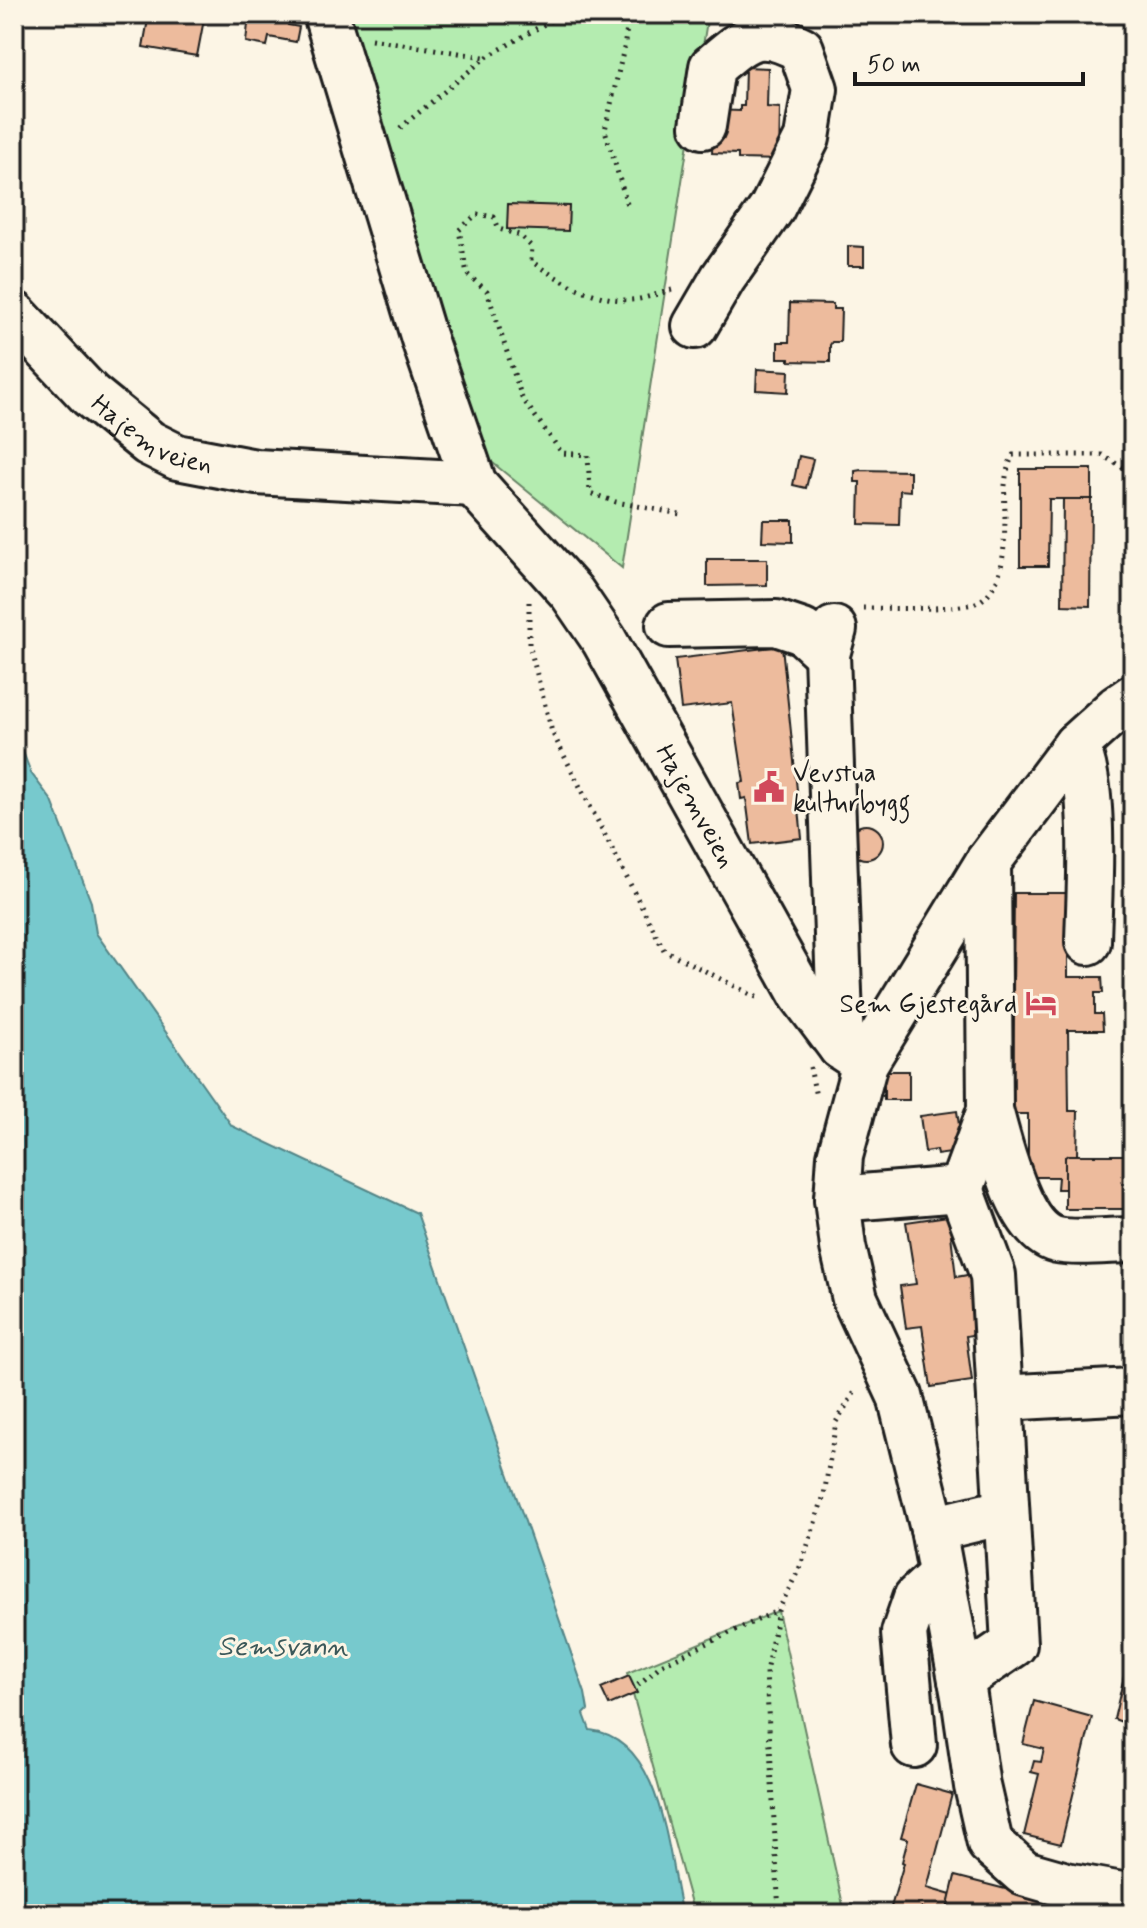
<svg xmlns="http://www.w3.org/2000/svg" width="1147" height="1928" viewBox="0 0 1147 1928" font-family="Mynerve,sans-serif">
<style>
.green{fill:#b4ecb0;stroke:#688466;stroke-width:2}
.water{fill:#77c9cd;stroke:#538486;stroke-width:2}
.building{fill:#edbb9d;stroke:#1c1c1c;stroke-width:2}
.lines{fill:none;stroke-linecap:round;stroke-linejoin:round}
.minor-casing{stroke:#1c1c1c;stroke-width:50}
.path{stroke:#1c1c1c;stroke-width:5;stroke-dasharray:2 6;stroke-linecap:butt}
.minor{stroke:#fcf5e5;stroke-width:44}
.labels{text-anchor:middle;stroke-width:6;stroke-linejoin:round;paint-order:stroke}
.street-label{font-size:26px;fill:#1c1c1c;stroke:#fcf5e5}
.poi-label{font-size:26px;fill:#1c1c1c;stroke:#fcf5e5;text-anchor:start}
.water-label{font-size:28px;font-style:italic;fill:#3c595a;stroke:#fcf5e5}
</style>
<rect width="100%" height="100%" fill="#fcf5e5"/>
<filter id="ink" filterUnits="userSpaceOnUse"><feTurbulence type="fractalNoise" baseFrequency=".0125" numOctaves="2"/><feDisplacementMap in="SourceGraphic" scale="16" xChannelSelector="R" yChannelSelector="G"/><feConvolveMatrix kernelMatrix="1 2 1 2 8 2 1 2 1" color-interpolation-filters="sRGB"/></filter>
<g filter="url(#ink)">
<g class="green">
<polygon points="342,14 708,14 622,568 488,459"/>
<polygon points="778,1611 845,1914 694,1914 627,1673"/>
</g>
<path class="water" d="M14,728L31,773L52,801L91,902L96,933L232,1126L417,1213L585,1693L588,1710L584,1714L590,1730C664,1738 668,1859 682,1914H14Z"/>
<g class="building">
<polygon points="149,14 205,14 197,56 143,47"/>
<polygon points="249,15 289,20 288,25 299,27 296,42 269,37 267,46 246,42"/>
<polygon points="745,67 768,68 767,107 780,108 779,160 738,159 738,154 712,153 714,110 740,111 740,106 744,106"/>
<polygon points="508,204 569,206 568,231 507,229"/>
<polygon points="848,246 864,247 864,266 848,266"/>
<polygon points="790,303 833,304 833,309 841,309 840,342 832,342 830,345 830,362 789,361 789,358 778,358 778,342 789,342"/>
<polygon points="757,369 789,371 788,392 756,390"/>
<polygon points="799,456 813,459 806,488 793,485"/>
<polygon points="1020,469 1092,469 1092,499 1049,499 1048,566 1020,566"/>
<polygon points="861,470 910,471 910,491 900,490 899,525 859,524 860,482 855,482 855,471"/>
<polygon points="1063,499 1091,499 1090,606 1062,605"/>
<polygon points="763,520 793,520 793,542 762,541"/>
<polygon points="707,559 767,559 767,585 707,586"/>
<polygon points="782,646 802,838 752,844 746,798 741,799 739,783 744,782 732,703 681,709 675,659"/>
<circle cx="866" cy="842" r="17"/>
<polygon points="1014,893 1068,893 1068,977 1102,977 1103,993 1095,993 1095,1014 1102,1014 1103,1030 1068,1030 1069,1111 1078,1111 1077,1155 1065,1157 1065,1189 1057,1189 1058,1177 1028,1177 1028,1114 1013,1114 1014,1014 1003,1013 1003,992 1013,992"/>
<rect x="884" y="1071" width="25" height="29"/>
<polygon points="957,1111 962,1146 951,1148 951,1153 937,1155 936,1150 925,1152 920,1116"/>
<polygon points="1068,1155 1133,1155 1133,1209 1065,1209 1065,1157"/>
<polygon points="948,1216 948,1218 951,1218 954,1234 951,1235 956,1277 984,1272 977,1334 966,1336 972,1381 931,1387 922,1326 906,1328 900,1286 916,1284 906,1222"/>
<polygon points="1125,1672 1133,1674 1133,1726 1114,1719"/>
<polygon points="629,1676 637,1693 609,1705 601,1688"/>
<polygon points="1034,1701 1092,1717 1061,1844 1024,1835 1039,1774 1031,1772 1034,1761 1041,1762 1044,1749 1023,1744"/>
<polygon points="916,1784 952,1794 927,1888 951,1895 946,1914 921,1908 920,1914 889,1914 904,1863 902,1862 908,1839 901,1837"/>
<polygon points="955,1876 1021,1893 1105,1914 946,1914"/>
</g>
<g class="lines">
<defs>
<g id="minor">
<path id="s1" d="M326,14L424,339L474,484L572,593L604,640L802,995L841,1047L865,1063"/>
<path id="s2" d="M14,314L90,395L149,443L177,457L256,472L474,484"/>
<path d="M695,326L723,278L772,208L807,138L815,89L801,49C757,26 747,37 712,67L703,126"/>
<polyline points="669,625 776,623 803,632 827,654"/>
<polyline points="834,629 827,654 841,1047"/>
<polyline points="1133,697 1117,708 1076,745 988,862 865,1063 840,1156 837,1199 843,1247 855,1299 900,1396 933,1529 964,1696 977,1786 990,1843 1024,1873 1066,1885 1133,1897"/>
<path d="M1076,745C1097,785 1089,895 1088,942"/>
<path d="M990,1110C1000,1144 1018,1231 1057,1240C1075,1244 1113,1240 1133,1240"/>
<polyline points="961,1189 993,1275 1000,1398"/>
<polyline points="837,1199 961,1189 990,1110 988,862"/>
<polyline points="933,1529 1004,1512"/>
<polyline points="961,1680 1014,1644 1000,1398 1133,1391"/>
<polyline points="914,1745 904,1633 916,1598 941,1575"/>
</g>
</defs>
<use href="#minor" class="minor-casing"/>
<g class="path">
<polyline points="371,39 484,57"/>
<polyline points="400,128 485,58 562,14"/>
<polyline points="627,204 605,130 624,48 629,14"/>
<path d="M672,290C659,293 643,300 629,300C595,301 558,280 531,261L532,247L519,235L499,229L494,217L477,214L459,230L467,274L487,291L522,398L562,453L588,455L590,493L616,502L680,514"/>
<polyline points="529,602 529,644 552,732 664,950 760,999"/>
<path d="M863,608C885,608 965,611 980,601C1005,584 1004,548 1005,521C1005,497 1002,477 1013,455H1102L1133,474"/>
<polyline points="810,1067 816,1097"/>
<polyline points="638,1685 661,1665 777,1611"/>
<polyline points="779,1914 766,1672 778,1611 802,1563 824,1495 836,1422 856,1390"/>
</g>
<use href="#minor" class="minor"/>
</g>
</g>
<defs>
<symbol id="civic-bare" viewBox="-9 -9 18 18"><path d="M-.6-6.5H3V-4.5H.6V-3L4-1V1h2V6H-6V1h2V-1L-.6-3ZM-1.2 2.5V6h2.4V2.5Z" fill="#d1495b" stroke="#fcf5e5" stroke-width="2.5" paint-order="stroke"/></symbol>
<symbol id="hotel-bare" viewBox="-9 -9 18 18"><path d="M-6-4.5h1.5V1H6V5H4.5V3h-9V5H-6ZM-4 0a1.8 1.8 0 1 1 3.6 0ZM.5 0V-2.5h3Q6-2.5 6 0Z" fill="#d1495b" stroke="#fcf5e5" stroke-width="2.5" paint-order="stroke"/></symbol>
</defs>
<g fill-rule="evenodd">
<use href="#civic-bare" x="747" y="765" width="44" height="44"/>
<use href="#hotel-bare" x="1019" y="981" width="44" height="44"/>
</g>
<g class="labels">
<g class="street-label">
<text dy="9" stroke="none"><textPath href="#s2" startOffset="186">Hajemveien</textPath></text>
<text dy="9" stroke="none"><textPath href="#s1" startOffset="886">Hajemveien</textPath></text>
</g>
<g class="poi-label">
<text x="793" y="781">Vevstua<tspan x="793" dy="30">kulturbygg</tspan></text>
<text x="1017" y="1012" text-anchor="end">Sem Gjestegård</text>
</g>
<g class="water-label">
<text x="283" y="1655">Semsvann</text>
</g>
</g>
<rect width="1147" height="1928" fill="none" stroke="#fcf5e5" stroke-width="48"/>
<rect x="24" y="24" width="1099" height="1880" fill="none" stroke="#1c1c1c" stroke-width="3" filter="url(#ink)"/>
<path d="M855 72v12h228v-12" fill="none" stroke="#1c1c1c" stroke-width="4"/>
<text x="867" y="72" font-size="24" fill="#1c1c1c" stroke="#fcf5e5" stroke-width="6" paint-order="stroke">50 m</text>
</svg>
